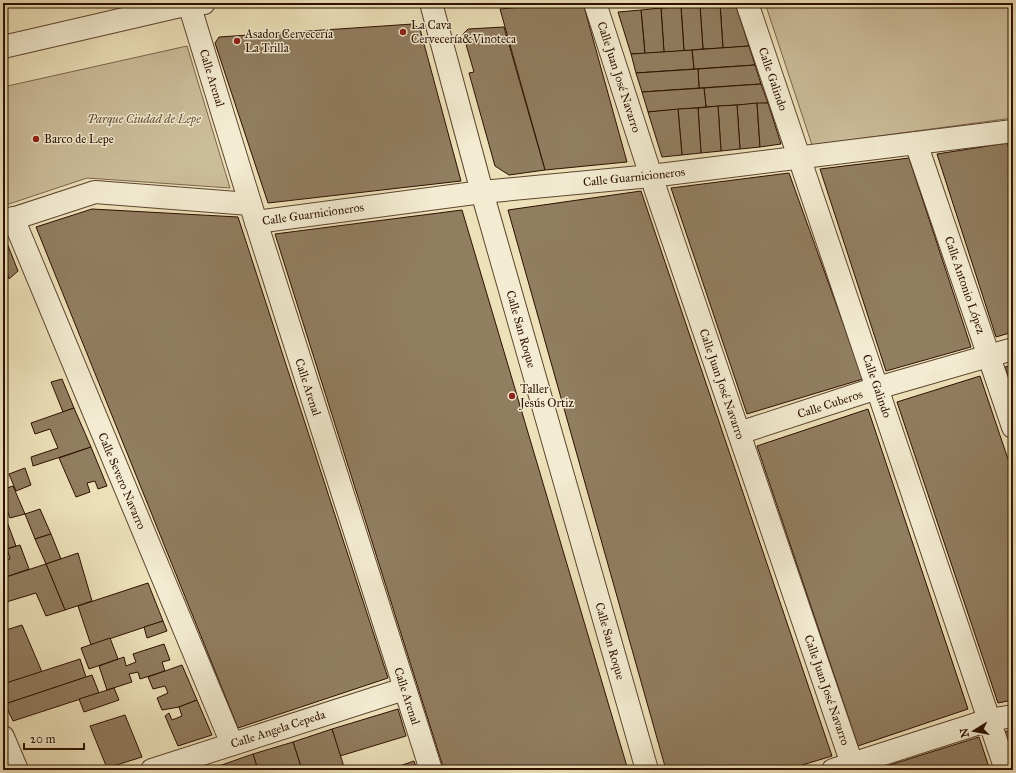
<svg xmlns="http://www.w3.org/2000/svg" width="1016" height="773" viewBox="0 0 1016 773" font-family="'IM FELL Great Primer',serif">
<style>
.green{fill:#ccbd9a;stroke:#7c664d}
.building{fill:#917d60;stroke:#2d1000}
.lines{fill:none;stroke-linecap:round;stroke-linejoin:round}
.street-casing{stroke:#5d442e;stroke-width:24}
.street{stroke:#f3ecd2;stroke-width:22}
.poi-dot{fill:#8f2418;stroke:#f3ecd2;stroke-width:1.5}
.labels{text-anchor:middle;stroke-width:3;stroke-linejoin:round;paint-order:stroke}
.poi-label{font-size:12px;fill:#2d1000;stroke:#f3ecd2;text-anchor:start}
.street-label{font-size:12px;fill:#2d1000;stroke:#f3ecd2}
.park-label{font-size:12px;font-style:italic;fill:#654d36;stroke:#f3ecd2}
</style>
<rect width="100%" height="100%" fill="#ede1b9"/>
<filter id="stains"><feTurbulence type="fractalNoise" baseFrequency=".005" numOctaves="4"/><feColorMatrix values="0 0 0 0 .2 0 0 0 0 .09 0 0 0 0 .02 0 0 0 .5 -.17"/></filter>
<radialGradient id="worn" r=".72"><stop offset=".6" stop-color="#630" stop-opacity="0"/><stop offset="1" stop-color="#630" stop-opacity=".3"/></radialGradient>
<g class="green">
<polygon points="765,3 1013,3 1013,118 812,145"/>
<polygon points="187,46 230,188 87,178 3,206 3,87"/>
</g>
<g class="building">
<polygon points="563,3 583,3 627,162 545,170 500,9"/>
<polygon points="735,3 749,46 723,48 720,4"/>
<polygon points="720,4 723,48 703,49 700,6"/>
<polygon points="700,6 703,49 684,51 681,7"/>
<polygon points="681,7 684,51 664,52 661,8"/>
<polygon points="661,8 664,52 645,54 641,10"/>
<polygon points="641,10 645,54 631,54 618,12"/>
<polygon points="413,24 420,29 461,181 268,203 215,43 219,37"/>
<polygon points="504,27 545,170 509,175 495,166 469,73 474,72 463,34 468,29"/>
<polygon points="749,46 755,65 694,69 692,50"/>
<polygon points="692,50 694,69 636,73 631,54"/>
<polygon points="755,65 761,84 699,88 698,69"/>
<polygon points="698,69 699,88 642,92 636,73"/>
<polygon points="761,84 768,103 706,107 704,88"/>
<polygon points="704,88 706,107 648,112 642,92"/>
<polygon points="757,103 760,147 740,149 737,105"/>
<polygon points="757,103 768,103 781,144 760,147"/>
<polygon points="737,105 740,149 721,151 718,106"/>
<polygon points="718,106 721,151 701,153 698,108"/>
<polygon points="698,108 701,153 682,155 678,109"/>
<polygon points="678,109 682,155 662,157 648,112"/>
<polygon points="1007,143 1013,159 1013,332 996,337 937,154"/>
<polygon points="909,158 971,347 886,371 820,169"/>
<polygon points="789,173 863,379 747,414 671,188"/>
<polygon points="641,191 832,756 786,770 666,770 508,210"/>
<polygon points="92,209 238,217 388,678 238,728 36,227"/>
<polygon points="462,210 628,770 444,770 275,234"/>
<polygon points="3,237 5,238 18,271 9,279 6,268 3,269"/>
<polygon points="1013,365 1013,392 1005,367"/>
<polygon points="980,376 1013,474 1013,700 998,703 897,402"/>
<polygon points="62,379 74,408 63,412 51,382"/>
<polygon points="74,408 91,447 33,466 31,457 58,448 50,429 35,434 31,423"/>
<polygon points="868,409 968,709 858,746 757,446"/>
<polygon points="3,418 8,430 3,432"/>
<polygon points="91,447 107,486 98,489 95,481 87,483 90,492 76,497 59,458"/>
<polygon points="25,468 31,485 16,491 9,474"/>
<polygon points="13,486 25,514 10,518 5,505 3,505 3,489"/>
<polygon points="40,509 51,534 35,539 25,514"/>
<polygon points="6,519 16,546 3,550 3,520"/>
<polygon points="51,534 61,559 46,564 35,539"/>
<polygon points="20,545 29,569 3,578 3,561 10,559 7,549"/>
<polygon points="78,553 92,601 65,610 46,564"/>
<polygon points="46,564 65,610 46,616 36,593 3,603 3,578"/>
<polygon points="148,583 163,621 91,645 78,606"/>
<polygon points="163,621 167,631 147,638 144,627"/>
<polygon points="22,625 42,672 3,684 3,631"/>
<polygon points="110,638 118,659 89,669 81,648"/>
<polygon points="164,644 170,660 162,662 165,671 140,679 138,672 129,674 132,682 107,690 99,666 124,657 126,666 136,662 133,654"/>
<polygon points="80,659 86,677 5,704 3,699 3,684"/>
<polygon points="182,665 197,700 179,707 162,710 157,698 168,693 165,686 153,689 148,677"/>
<polygon points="92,675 99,693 13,721 5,704"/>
<polygon points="114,688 119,700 84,712 79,699"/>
<polygon points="197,700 212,735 178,746 165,716 169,713 172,720 182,716 179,707"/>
<polygon points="398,709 406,736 340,756 332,729"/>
<polygon points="125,715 142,757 107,768 90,726"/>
<polygon points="332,729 345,770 302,770 293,742"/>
<polygon points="1013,730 1013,763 1002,732"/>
<polygon points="979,737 990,770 874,770"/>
<polygon points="293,742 302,770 258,770 253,754"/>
<polygon points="253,754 258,770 217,770 216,767"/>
<polygon points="414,761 417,769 388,770"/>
</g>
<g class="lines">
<defs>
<g id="street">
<polyline points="431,3 482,192 647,770"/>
<polyline points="595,3 651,176 852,764"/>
<polyline points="747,3 1006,770"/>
<polyline points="189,4 256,222 431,770"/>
<polyline points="3,47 189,4 204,3"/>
<polyline points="916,143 1013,427"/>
<polyline points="13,218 232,744"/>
<polyline points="3,222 95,192 250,204"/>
<polyline points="256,222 482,192 651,176 1013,131"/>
<polyline points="739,433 877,388 1013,349"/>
<polyline points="3,737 17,770"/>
<polyline points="152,770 404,689"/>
<polyline points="833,770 989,720 1013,716"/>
</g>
</defs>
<use href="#street" class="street-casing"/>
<use href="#street" class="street"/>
</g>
<g class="poi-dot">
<circle cx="403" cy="32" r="4"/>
<circle cx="237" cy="41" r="4"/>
<circle cx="36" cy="139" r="4"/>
<circle cx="512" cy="396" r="4"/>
</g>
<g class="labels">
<g class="poi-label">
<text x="411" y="29">La Cava<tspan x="411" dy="14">Cervecería&amp;Vinoteca</tspan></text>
<text x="245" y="38">Asador Cervecería<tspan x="245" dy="14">La Trilla</tspan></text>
<text x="44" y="143">Barco de Lepe</text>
<text x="520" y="393">Taller<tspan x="520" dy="14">Jesús Ortiz</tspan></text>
</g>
<g class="street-label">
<text transform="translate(619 77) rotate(72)" y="4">Calle Juan José Navarro</text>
<text transform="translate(212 78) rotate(73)" y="4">Calle Arenal</text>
<text transform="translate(773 79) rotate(71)" y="4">Calle Galindo</text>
<text transform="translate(634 177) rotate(-6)" y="4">Calle Guarnicioneros</text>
<text transform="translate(313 214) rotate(-8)" y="4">Calle Guarnicioneros</text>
<text transform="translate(965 285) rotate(71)" y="4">Calle Antonio López</text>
<text transform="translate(521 329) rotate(74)" y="4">Calle San Roque</text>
<text transform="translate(722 384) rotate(71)" y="4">Calle Juan José Navarro</text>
<text transform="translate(877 386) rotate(71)" y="4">Calle Galindo</text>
<text transform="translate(308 387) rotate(72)" y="4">Calle Arenal</text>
<text transform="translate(830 404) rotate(-18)" y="4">Calle Cuberos</text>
<text transform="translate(122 481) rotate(67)" y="4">Calle Severo Navarro</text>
<text transform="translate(610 641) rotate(74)" y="4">Calle San Roque</text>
<text transform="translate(827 690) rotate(71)" y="4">Calle Juan José Navarro</text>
<text transform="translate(407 696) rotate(72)" y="4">Calle Arenal</text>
<text transform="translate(278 729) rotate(-18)" y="4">Calle Angela Cepeda</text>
</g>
<g class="park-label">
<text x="144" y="123">Parque Ciudad de Lepe</text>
</g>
</g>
<rect width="1016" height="773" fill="none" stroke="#ede1b9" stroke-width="16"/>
<rect x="4" y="4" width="1008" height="765" fill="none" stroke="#2d1000" stroke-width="2"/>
<rect x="8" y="8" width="1000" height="757" fill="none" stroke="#2d1000"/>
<g transform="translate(974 731) rotate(259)" stroke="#f3ecd2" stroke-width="3" paint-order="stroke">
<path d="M0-3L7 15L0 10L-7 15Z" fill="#2d1000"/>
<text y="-6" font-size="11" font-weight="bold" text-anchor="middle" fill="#2d1000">N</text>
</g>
<path d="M24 743v6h60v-6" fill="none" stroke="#2d1000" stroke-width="2"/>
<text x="30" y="743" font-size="12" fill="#2d1000" stroke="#f3ecd2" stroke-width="3" paint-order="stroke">20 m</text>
<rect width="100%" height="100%" filter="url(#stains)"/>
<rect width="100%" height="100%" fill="url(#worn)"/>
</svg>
